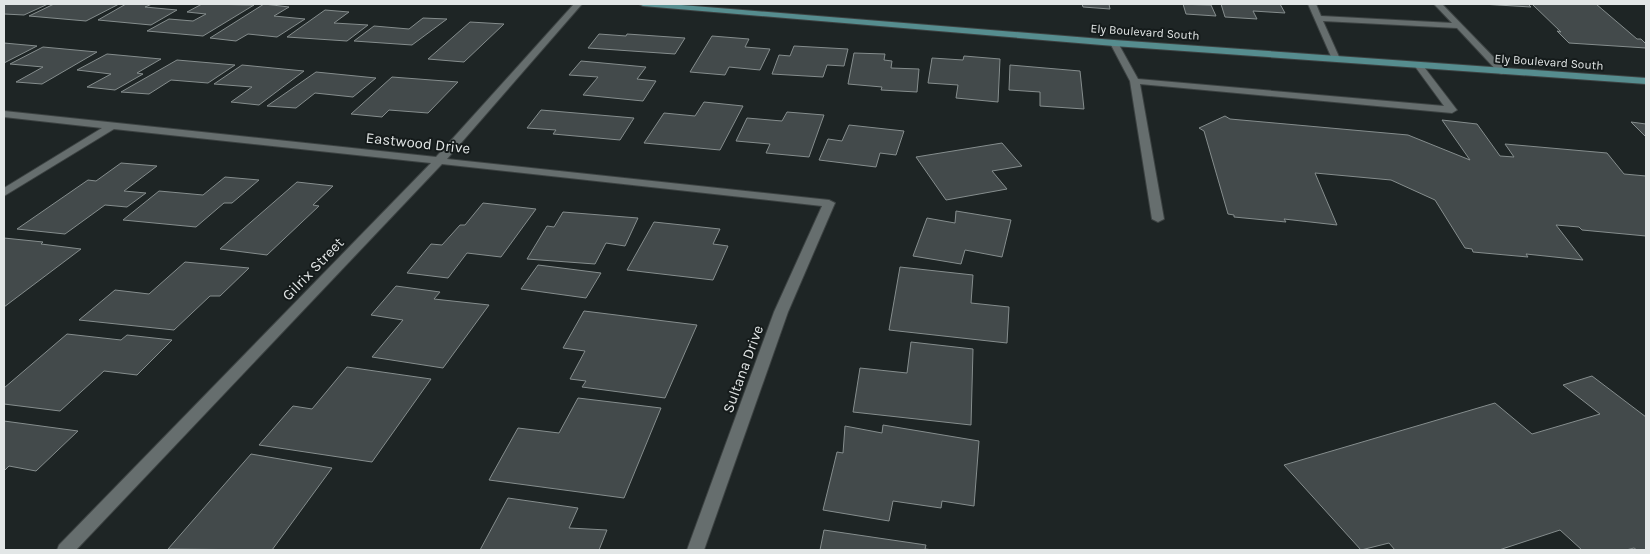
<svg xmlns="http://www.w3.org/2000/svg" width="1650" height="554" viewBox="0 0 1650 554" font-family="Karla,sans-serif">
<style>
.building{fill:#434a4b;stroke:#858d8d}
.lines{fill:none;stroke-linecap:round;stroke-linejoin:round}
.service-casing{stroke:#3c4242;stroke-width:2}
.minor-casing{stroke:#3c4242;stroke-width:2}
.secondary-casing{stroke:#3c4242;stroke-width:2}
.service{fill:#666e6e;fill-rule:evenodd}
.minor{fill:#666e6e;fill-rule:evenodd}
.secondary{fill:#568d8f;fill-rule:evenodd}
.labels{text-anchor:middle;stroke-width:4;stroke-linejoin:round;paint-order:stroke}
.far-street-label{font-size:12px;fill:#e2e6e6;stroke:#151b1b}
.street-label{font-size:15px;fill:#e2e6e6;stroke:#151b1b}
</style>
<rect width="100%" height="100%" fill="#1e2525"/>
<g class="building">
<polygon points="4,4 48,4 24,15 4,14"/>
<polygon points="54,4 119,4 86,21 29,16"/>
<polygon points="126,4 152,4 145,7 177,10 151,25 98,20"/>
<polygon points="202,4 254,5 203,36 147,31 169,19 193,21 206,14 187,12"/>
<polygon points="264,4 289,7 274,16 305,19 277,37 248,34 236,41 210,38"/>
<polygon points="1082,4 1109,4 1110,9 1083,7"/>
<polygon points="1173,4 1211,5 1216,16 1186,14 1183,4"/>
<polygon points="1221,4 1280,4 1285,13 1253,11 1257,19 1225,17"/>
<polygon points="1481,4 1528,4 1531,7"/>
<polygon points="1532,4 1596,4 1637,39 1641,39 1646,44 1646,48 1569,43 1557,31 1561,32"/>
<polygon points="325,10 349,12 334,23 368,25 347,41 287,37"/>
<polygon points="423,18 447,19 412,45 354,41 374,26 409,29"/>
<polygon points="470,22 504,24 464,62 428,59"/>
<polygon points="599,34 626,36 627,34 685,38 675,54 588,48"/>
<polygon points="712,36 749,39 745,47 770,49 760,70 729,67 725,75 690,72"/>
<polygon points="4,43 37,46 4,63"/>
<polygon points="794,46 848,49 844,66 827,65 823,77 772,74 779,55 790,56"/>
<polygon points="43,47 97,52 42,84 16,82 43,67 10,64"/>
<polygon points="854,53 885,54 884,60 892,61 891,68 919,69 917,92 881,90 882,87 848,84"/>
<polygon points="107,54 161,59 137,73 143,74 115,90 87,87 111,74 77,70"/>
<polygon points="964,56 1000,59 998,102 956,98 958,85 928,83 932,58 963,60"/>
<polygon points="177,60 235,65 208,83 171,80 149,94 121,92"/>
<polygon points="581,61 646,67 637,79 656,81 643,101 583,95 598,77 569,75"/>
<polygon points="242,65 304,71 259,105 231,102 252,87 214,84"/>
<polygon points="1010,65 1080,71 1084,109 1040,106 1040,92 1009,90"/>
<polygon points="316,72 376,78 353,97 315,93 296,108 267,106"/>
<polygon points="392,77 458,82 428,113 389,110 382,117 351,114"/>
<polygon points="704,102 743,106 720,150 644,143 664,113 695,116"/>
<polygon points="541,110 634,118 620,140 553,134 556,130 527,128"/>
<polygon points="787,112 824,115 809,157 766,153 770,144 736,141 747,118 782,121"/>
<polygon points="1225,116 1230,119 1408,135 1470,160 1442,120 1477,124 1500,156 1514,157 1505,144 1607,153 1624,174 1646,176 1646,236 1582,230 1579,227 1556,225 1583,260 1526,254 1528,257 1473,252 1472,249 1465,248 1435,200 1391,180 1315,173 1337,225 1284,219 1286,222 1234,217 1234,215 1228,214 1204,131 1199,128"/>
<polygon points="1631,122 1646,124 1646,137"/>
<polygon points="849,125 904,131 896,155 880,153 876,167 819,160 828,139 842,141"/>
<polygon points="1002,143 1022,166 992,171 1007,189 946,200 916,157"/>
<polygon points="121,163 157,166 124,191 146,193 127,207 105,205 65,234 17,229 88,180 96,181"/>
<polygon points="225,177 259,180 232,203 224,203 196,227 123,220 159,191 203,195"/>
<polygon points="297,182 333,186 313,205 319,206 267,255 220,249"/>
<polygon points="483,203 536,209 501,257 467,253 448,278 407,273 431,244 442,245 460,225 465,225"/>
<polygon points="956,211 1011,220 1002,257 965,250 961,264 913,256 927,218 955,223"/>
<polygon points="563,212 638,218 625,246 606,243 595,264 527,259 547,226 554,227"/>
<polygon points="654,222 720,229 713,244 728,246 713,280 627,270"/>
<polygon points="4,238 43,242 41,244 81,249 4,307"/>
<polygon points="185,262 249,268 220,296 210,296 174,330 79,320 115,290 149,294"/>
<polygon points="538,265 601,273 586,298 521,289"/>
<polygon points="900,267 973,275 971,303 1009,307 1007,343 889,330"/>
<polygon points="396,286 440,292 434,299 489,305 443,368 372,357 403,320 371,315"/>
<polygon points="584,311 697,325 665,398 582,387 586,381 570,379 585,351 563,348"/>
<polygon points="67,334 121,340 127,335 172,340 137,375 104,371 60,411 4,404 4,388"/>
<polygon points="911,342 973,349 971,425 853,412 860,368 907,373"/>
<polygon points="347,367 431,379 372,462 259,445 293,406 312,409"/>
<polygon points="1592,376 1646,417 1646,550 1637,550 1634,548 1626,550 1582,550 1560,530 1499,550 1395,550 1389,543 1361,550 1284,465 1495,403 1532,434 1600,414 1563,385"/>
<polygon points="578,398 661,408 624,498 489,480 518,428 559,433"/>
<polygon points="4,421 78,431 36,471 9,466 4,471"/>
<polygon points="883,425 979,441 974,506 942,501 941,508 893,501 889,521 823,510 837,452 843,453 845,426 882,433"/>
<polygon points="251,454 332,468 272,550 168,549"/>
<polygon points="508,498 578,508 569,528 607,530 599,550 480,550"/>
<polygon points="824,530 926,545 925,549 934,550 820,550"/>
</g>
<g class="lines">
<defs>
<g id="service">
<polygon points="1308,4 1316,4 1321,16 1452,23 1434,4 1442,4 1507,71 1502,74 1499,73 1457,28 1323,21 1340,59 1339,61 1333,61"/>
<polygon points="1114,40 1118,43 1138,79 1444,106 1414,65 1418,62 1421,63 1457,110 1452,113 1140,84 1164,219 1158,222 1152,219 1130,81 1110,43"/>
</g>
<polygon id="minor" points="574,4 582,4 447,159 829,200 835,203 788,312 704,550 687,550 774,312 822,206 442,164 76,550 57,550 59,545 431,163 114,129 4,196 4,188 102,128 4,117 4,111 436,157"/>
<polygon id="secondary" points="639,4 669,4 1114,40 1646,78 1646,84 1114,46 643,6"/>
</defs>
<use href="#service" class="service-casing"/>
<use href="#minor" class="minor-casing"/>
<use href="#secondary" class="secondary-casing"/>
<use href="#service" class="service"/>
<use href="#minor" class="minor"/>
<use href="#secondary" class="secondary"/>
</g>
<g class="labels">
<g class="far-street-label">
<text transform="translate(1145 32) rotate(4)" y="4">Ely Boulevard South</text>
<text transform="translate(1549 62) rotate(4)" y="4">Ely Boulevard South</text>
</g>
<g class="street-label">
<text transform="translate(418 143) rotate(6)" y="5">Eastwood Drive</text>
<text transform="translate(313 269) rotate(-46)" y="5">Gilrix Street</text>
<text transform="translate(743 369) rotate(-70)" y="5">Sultana Drive</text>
</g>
</g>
<rect width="1650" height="554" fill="none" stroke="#e2e6e6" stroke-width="10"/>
</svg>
